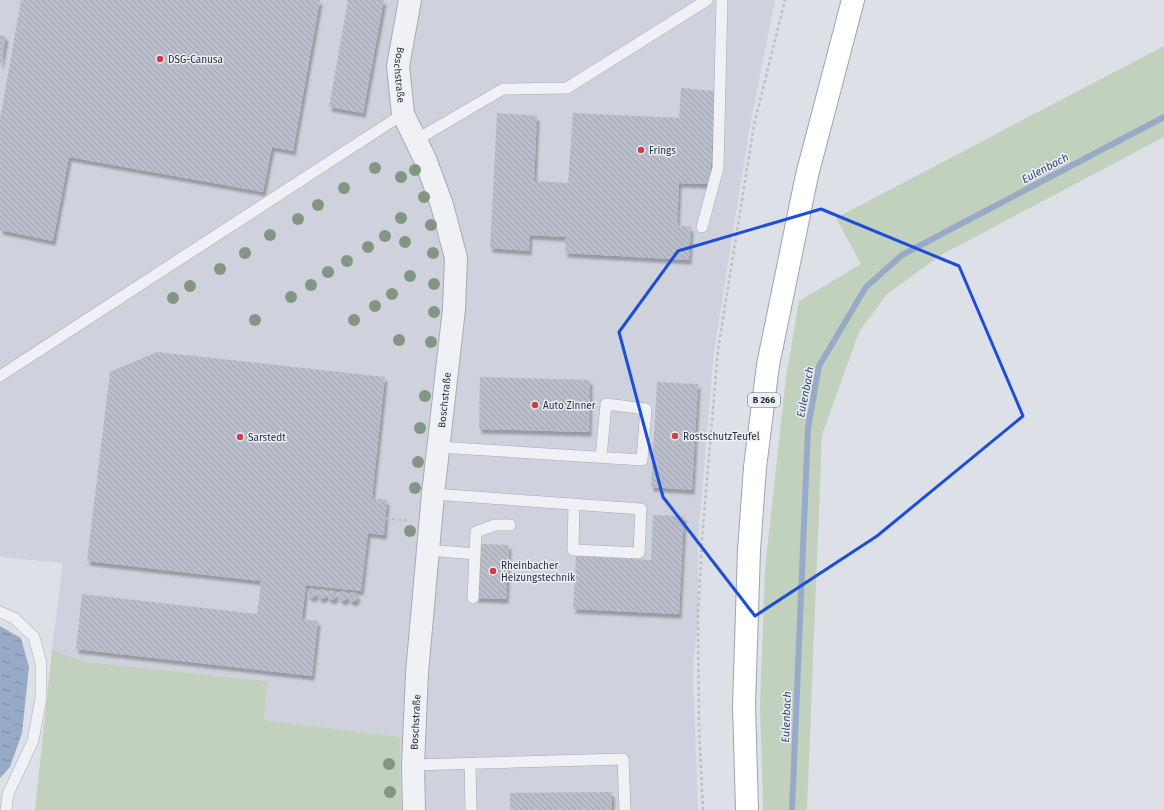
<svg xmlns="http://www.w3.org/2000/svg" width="1164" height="810" viewBox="0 0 1164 810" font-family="'Fira Sans',sans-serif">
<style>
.built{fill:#cfd2dc}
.green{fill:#c1d1be}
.water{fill:url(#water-ripples)}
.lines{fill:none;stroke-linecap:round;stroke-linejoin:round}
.stream{stroke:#97aac8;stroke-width:6}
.building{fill:url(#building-back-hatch);filter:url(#shadow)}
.service-casing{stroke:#a6aab4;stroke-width:12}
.minor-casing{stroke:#a6aab4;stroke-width:24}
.primary-casing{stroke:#9ca3b3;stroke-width:24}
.path{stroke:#bbbec5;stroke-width:2.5;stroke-dasharray:3 3;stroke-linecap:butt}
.service{stroke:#eff1f5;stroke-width:11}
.minor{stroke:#eff1f5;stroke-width:22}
.primary{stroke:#fff;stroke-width:22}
.tree{fill:#829684}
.marked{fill:none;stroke:#1d4ed8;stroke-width:3;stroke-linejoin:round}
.poi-dot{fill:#cf3e45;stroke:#eceff5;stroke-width:1.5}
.labels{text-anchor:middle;stroke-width:3;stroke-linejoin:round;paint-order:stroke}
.shield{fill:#eceff5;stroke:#616674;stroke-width:1}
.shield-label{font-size:9px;font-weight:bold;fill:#262c3d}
.poi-label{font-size:10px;fill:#262c3d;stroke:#eceff5;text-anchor:start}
.street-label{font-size:10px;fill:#262c3d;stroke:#eceff5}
.water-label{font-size:11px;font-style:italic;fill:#304772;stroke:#eceff5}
</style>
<defs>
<pattern id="water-ripples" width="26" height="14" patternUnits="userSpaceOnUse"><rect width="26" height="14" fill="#97aac8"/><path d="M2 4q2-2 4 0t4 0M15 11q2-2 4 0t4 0" fill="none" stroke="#7b8ba4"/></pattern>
<pattern id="building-back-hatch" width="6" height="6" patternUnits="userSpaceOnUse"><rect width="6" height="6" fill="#babeca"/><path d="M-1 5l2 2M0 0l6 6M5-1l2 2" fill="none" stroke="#a0a3ae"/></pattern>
<filter id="shadow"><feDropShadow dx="2.5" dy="4.5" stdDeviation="1" flood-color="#0004"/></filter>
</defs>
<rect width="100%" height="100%" fill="#dde0e7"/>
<polygon class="built" points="0,0 775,0 750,125 714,351 698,540 698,617 693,668 698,810 401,810 400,737 264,720 268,681 87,662 52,650 63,563 0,557"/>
<g class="green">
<polygon points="1164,46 1164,137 941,255 887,294 859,332 822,435 807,810 763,810 760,703 765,569 786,377 799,301 861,264 836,218"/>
<polygon points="52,650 87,662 268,681 264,720 400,737 401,810 35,810"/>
</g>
<polygon class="water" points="0,626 21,638 29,667 22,733 10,767 0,778"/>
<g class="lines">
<polyline class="stream" points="792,810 808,428 819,366 866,287 902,255 1164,117"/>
</g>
<g class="building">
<polygon points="21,0 320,0 293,151 272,147 263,192 69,157 53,241 0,230 0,119"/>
<polygon points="348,0 384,0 363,113 329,107"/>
<polygon points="0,35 6,36 1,64 0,64"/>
<polygon points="681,88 715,91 710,184 679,183 677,225 691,227 689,260 565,253 566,237 530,235 529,251 490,248 497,113 537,116 534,181 568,183 573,113 679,118"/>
<polygon points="157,352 385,377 372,498 387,500 384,535 368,533 361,591 306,585 302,619 318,621 312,676 76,649 82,594 257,614 261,581 87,561 110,372"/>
<polygon points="480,377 590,380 589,432 479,429"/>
<polygon points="657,382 698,384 692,490 651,487"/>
<polygon points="653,515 684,516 679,614 573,609 576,556 651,560"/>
<polygon points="479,544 509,545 506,599 476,598"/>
<circle cx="312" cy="593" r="4.5"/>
<circle cx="322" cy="594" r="4.5"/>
<circle cx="332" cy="595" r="4.5"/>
<circle cx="343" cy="596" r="4.5"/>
<circle cx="353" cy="597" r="4.5"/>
<polygon points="612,792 612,810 510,810 510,793"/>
</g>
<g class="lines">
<defs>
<g id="service">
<polyline points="416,140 503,89 567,88 707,0"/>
<polyline points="702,227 718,168 722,0"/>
<polyline points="0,376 403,114"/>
<polyline points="438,447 642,460 646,409 606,404 601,457"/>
<polyline points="433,494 641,509 639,553 573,550 574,504"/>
<polyline points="428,550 475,554"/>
<polyline points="473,598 476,532 495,525 510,525"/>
<polyline points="0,612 14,618 34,637 41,663 41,698 33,741 8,794 6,810"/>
<polyline points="470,763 471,810"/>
<polyline points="413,765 623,759 625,810"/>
</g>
<g id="minor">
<path id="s1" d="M410,0L398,66L403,114L425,159L442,205L456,258L454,309L433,494L417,673L413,765L414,810"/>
</g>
<polyline id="primary" points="747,810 744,705 749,550 755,467 768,365 807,175 853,0"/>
</defs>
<use href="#service" class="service-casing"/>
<use href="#minor" class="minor-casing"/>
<use href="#primary" class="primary-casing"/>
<g class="path">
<polyline points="386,518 410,521"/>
<polyline points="703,810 699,729 698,617 702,539 718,350 754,125 785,0"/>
</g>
<use href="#service" class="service"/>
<use href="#minor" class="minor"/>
<use href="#primary" class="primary"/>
</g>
<g class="tree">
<circle cx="375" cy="168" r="6"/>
<circle cx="415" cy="170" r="6"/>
<circle cx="401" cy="177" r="6"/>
<circle cx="344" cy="188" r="6"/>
<circle cx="424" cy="197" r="6"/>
<circle cx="318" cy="205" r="6"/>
<circle cx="401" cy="218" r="6"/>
<circle cx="298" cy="219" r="6"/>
<circle cx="431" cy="225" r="6"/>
<circle cx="270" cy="235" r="6"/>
<circle cx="385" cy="236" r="6"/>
<circle cx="405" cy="242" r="6"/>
<circle cx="368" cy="247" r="6"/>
<circle cx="245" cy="253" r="6"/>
<circle cx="433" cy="253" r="6"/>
<circle cx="347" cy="261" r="6"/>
<circle cx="220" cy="269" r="6"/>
<circle cx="328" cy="272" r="6"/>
<circle cx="410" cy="276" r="6"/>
<circle cx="434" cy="284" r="6"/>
<circle cx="311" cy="285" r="6"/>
<circle cx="190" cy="286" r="6"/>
<circle cx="392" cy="294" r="6"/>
<circle cx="291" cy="297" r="6"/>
<circle cx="173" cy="298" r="6"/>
<circle cx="375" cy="306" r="6"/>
<circle cx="434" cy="312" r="6"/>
<circle cx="255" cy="320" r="6"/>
<circle cx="354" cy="320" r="6"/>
<circle cx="399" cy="340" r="6"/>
<circle cx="431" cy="342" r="6"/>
<circle cx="425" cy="396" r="6"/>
<circle cx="420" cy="428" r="6"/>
<circle cx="418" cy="462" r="6"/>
<circle cx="415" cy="488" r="6"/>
<circle cx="410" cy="531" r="6"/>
<circle cx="389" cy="764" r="6"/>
<circle cx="390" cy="792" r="6"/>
</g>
<path class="marked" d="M821,209L959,266L1023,416L877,536L755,616L663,497L619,332L678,251Z"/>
<g class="poi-dot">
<circle cx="160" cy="59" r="4"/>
<circle cx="641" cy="150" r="4"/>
<circle cx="535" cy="405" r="4"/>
<circle cx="675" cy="436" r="4"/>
<circle cx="240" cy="437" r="4"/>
<circle cx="493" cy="571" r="4"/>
</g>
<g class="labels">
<rect class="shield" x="748" y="393" width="32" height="14" rx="3"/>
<g class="shield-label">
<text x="764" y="403">B 266</text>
</g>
<g class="poi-label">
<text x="168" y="63">DSG-Canusa</text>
<text x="649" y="154">Frings</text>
<text x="543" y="409">Auto Zinner</text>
<text x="683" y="440">RostschutzTeufel</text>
<text x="248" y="441">Sarstedt</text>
<text x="501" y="569">Rheinbacher<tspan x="501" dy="12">Heizungstechnik</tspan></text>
</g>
<g class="street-label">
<text dy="4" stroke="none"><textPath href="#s1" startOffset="76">Boschstraße</textPath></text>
<text transform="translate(444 400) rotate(-84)" y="4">Boschstraße</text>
<text transform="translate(415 722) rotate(-87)" y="4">Boschstraße</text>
</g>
<g class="water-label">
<text transform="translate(1045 168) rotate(-28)" y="4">Eulenbach</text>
<text transform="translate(805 392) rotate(-79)" y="4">Eulenbach</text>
<text transform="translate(786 717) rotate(-88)" y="4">Eulenbach</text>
</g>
</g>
</svg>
